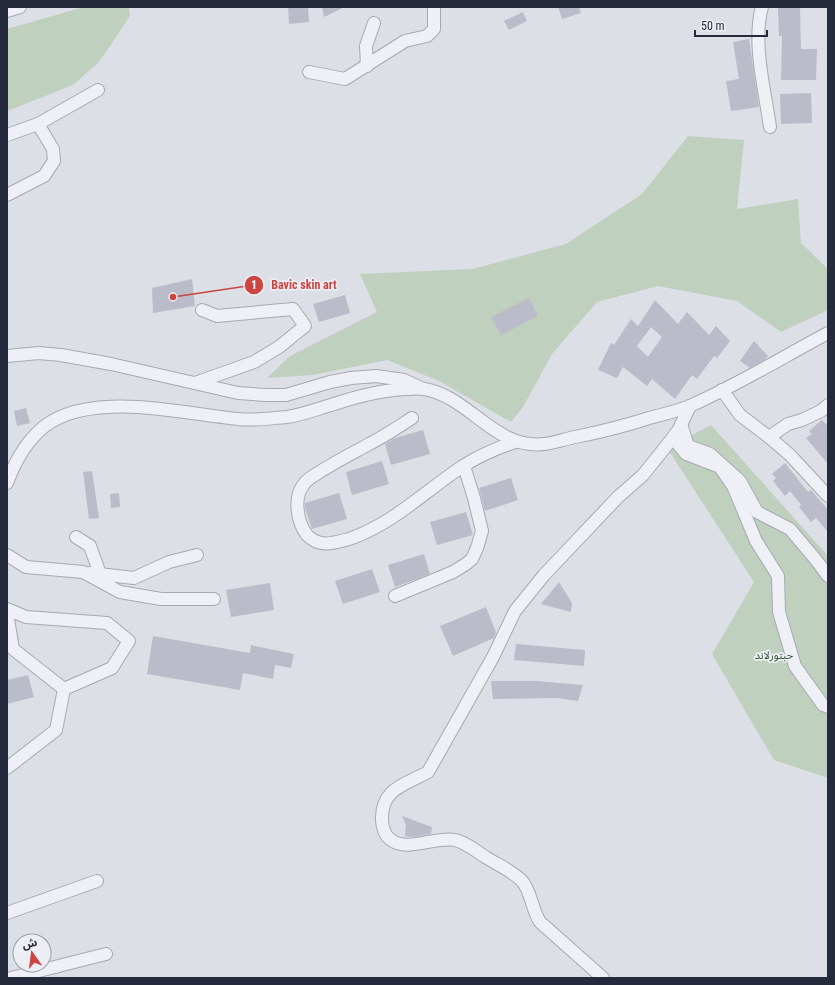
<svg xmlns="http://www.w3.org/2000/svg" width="835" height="985" viewBox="0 0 835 985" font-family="'Roboto Condensed','Noto Sans Arabic',sans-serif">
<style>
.green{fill:#bfd0be}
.building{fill:#babdc9;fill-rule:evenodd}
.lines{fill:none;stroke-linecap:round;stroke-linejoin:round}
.minor-casing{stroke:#a6a9b3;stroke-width:14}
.minor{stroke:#eff0f5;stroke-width:12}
.labels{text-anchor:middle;stroke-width:3.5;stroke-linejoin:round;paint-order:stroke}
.park-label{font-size:11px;fill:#345834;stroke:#eceef4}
.leader{fill:none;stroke:#cc4541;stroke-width:1.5}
.callout-dot{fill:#cc4541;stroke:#eceef4;stroke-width:1.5}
.mark-label{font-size:12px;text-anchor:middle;font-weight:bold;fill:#fff}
.callout-label{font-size:12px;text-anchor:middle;font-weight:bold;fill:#cc4541;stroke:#eceef4;stroke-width:3.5;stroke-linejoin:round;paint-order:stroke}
</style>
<rect width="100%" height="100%" fill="#dddfe6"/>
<g class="green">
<polygon points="84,7 129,7 130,16 99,62 73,85 7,111 7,29"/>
<polygon points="688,136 744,140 737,209 798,199 801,243 828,269 828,310 781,332 737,301 658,286 597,302 552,354 523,407 511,422 439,381 387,360 313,375 267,378 290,356 377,312 360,274 472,269 566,244 642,194"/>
<polygon points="711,425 828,556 828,778 774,760 712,654 754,582 667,448"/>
</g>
<g class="building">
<polygon points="288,7 308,7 309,22 289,24"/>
<polygon points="322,7 345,7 324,17"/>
<polygon points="558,7 579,7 581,13 562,19"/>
<polygon points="778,7 800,7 801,49 817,49 816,80 781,80 782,36 779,36"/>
<polygon points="523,12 527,21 509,30 504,21"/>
<polygon points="749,39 759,107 731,111 726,81 739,79 733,42"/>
<polygon points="811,93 812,123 781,124 780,94"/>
<polygon points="192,279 195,306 153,313 152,288"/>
<polygon points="345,295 350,313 319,322 313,304"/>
<polygon points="529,298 538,316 501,335 491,317"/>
<path d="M655,300L678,324L687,312L709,335L716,326L730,341L717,358L714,356L697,379L692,375L675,399L652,379L647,386L623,367L617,378L598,370L611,343L614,345L631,319L638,326ZM651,327L662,337L648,357L637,346Z"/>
<polygon points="754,341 768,356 764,360 750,368 740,361"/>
<polygon points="26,408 30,423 17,426 14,411"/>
<polygon points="822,420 828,426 828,464 806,438 812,434 809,431"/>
<polygon points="423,430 430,454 391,465 385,444 395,438"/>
<polygon points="382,461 389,484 352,495 346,472"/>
<polygon points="785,463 808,492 811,490 828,510 828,532 816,518 811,522 799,507 801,505 790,491 785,496 773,481 776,478 772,474"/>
<polygon points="92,471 99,518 89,519 83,472"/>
<polygon points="511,478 518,500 485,511 479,488"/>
<polygon points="119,493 120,507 111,508 110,494"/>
<polygon points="339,493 347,519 312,529 305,508 305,503"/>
<polygon points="466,512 473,535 437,545 430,522"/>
<polygon points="424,554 430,574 395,587 388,565"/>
<polygon points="372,569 380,592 343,604 335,581"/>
<polygon points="559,582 572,603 571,612 541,604"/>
<polygon points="270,583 274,610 231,617 226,590"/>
<polygon points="486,607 496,632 494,638 453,656 440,626"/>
<polygon points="153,636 250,653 251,645 294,654 291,668 275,665 273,679 243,673 240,690 147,674"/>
<polygon points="516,644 585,650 584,666 514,660"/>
<polygon points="28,675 34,697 7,704 7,680"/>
<polygon points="491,681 536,681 583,685 578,701 557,698 493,699"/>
<polygon points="402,816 432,827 431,834 413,837 405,836 406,825"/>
</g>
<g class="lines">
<defs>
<g id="minor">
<path d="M762,7C752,42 765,91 770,127"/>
<polyline points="7,11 20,7"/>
<polyline points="367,66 366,46 374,23"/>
<polyline points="309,72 345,79 405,41 427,36 434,29 434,7"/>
<polyline points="7,135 38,124 98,90"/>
<polyline points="7,195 44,176 54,161 53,149 38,124"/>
<polyline points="7,356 39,353 61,355 111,364 238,393 265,395 286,395 330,382 351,378 376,376 404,380 421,388"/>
<polyline points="195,383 254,362 279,347 305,326 293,309 217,316 202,310"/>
<polyline points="722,390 740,415 769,437 790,455 828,496"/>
<path d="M412,418C398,427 385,436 371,443C353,453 335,462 318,473C313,476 307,479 304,484C293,497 297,522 307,535C319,548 334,543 349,539C393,524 425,491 463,466C479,456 497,448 515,442"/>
<polyline points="681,424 688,446 710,454 740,481 757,512 790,529 816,560 828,576"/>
<polyline points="769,437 788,424 802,420 821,411 828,405"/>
<polyline points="673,438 686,454 720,467 733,486 756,541 778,576 779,612 795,666 823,705 828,707"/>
<path d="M7,483C14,464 23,447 37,433C81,387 183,414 238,419C254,421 271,418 287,417C302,415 317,409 331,405C355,397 380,390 406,389C411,389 418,388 424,389C469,396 495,450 544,444C554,443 565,439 575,437C600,432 625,426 649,418C664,414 679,411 692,405C739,384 783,357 828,333"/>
<polyline points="76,537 90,546 100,574"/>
<polyline points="7,555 26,567 83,572 120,592 161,599 214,599"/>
<polyline points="90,573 134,578 169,562 197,555"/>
<polyline points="395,596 453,572 466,564 472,559 477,548 482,531 474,498 464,466"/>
<polyline points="7,609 26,617 107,623 129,641 112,668 64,689 13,649 7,613"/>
<polyline points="7,768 56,730 64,689"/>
<polyline points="7,913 97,881"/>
<polyline points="11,978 106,954"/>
<path d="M603,978L540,922C532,910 531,891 522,881C511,870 500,866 487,858C477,852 466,842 455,840C436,836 406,853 390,839C385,836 382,826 382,820C381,788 405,785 428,772L493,657L515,611L544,575L618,497L643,475L671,440L679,429L690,406"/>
</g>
</defs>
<use href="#minor" class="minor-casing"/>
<use href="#minor" class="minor"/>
</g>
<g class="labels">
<g class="park-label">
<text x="774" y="659">حبتورلاند</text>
</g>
</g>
<path class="leader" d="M173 297L254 285"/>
<g class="callout-dot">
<circle cx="173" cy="297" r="4"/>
<circle cx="254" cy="285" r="10"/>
</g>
<g class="mark-label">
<text x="254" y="289">1</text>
</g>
<g class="callout-label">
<text x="304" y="289">Bavic skin art</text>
</g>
<rect width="835" height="985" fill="none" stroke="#262a3d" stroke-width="16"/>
<g transform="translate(32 953) rotate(346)"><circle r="19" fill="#eceef4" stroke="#9da0ab"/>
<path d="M0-3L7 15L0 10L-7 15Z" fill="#cc4541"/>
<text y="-6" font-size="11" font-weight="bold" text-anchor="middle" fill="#262a3d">ش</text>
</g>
<path d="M695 30v6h72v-6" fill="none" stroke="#262a3d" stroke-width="2"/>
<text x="701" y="30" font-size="12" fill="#262a3d" stroke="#eceef4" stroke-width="3" paint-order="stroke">50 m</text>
</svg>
